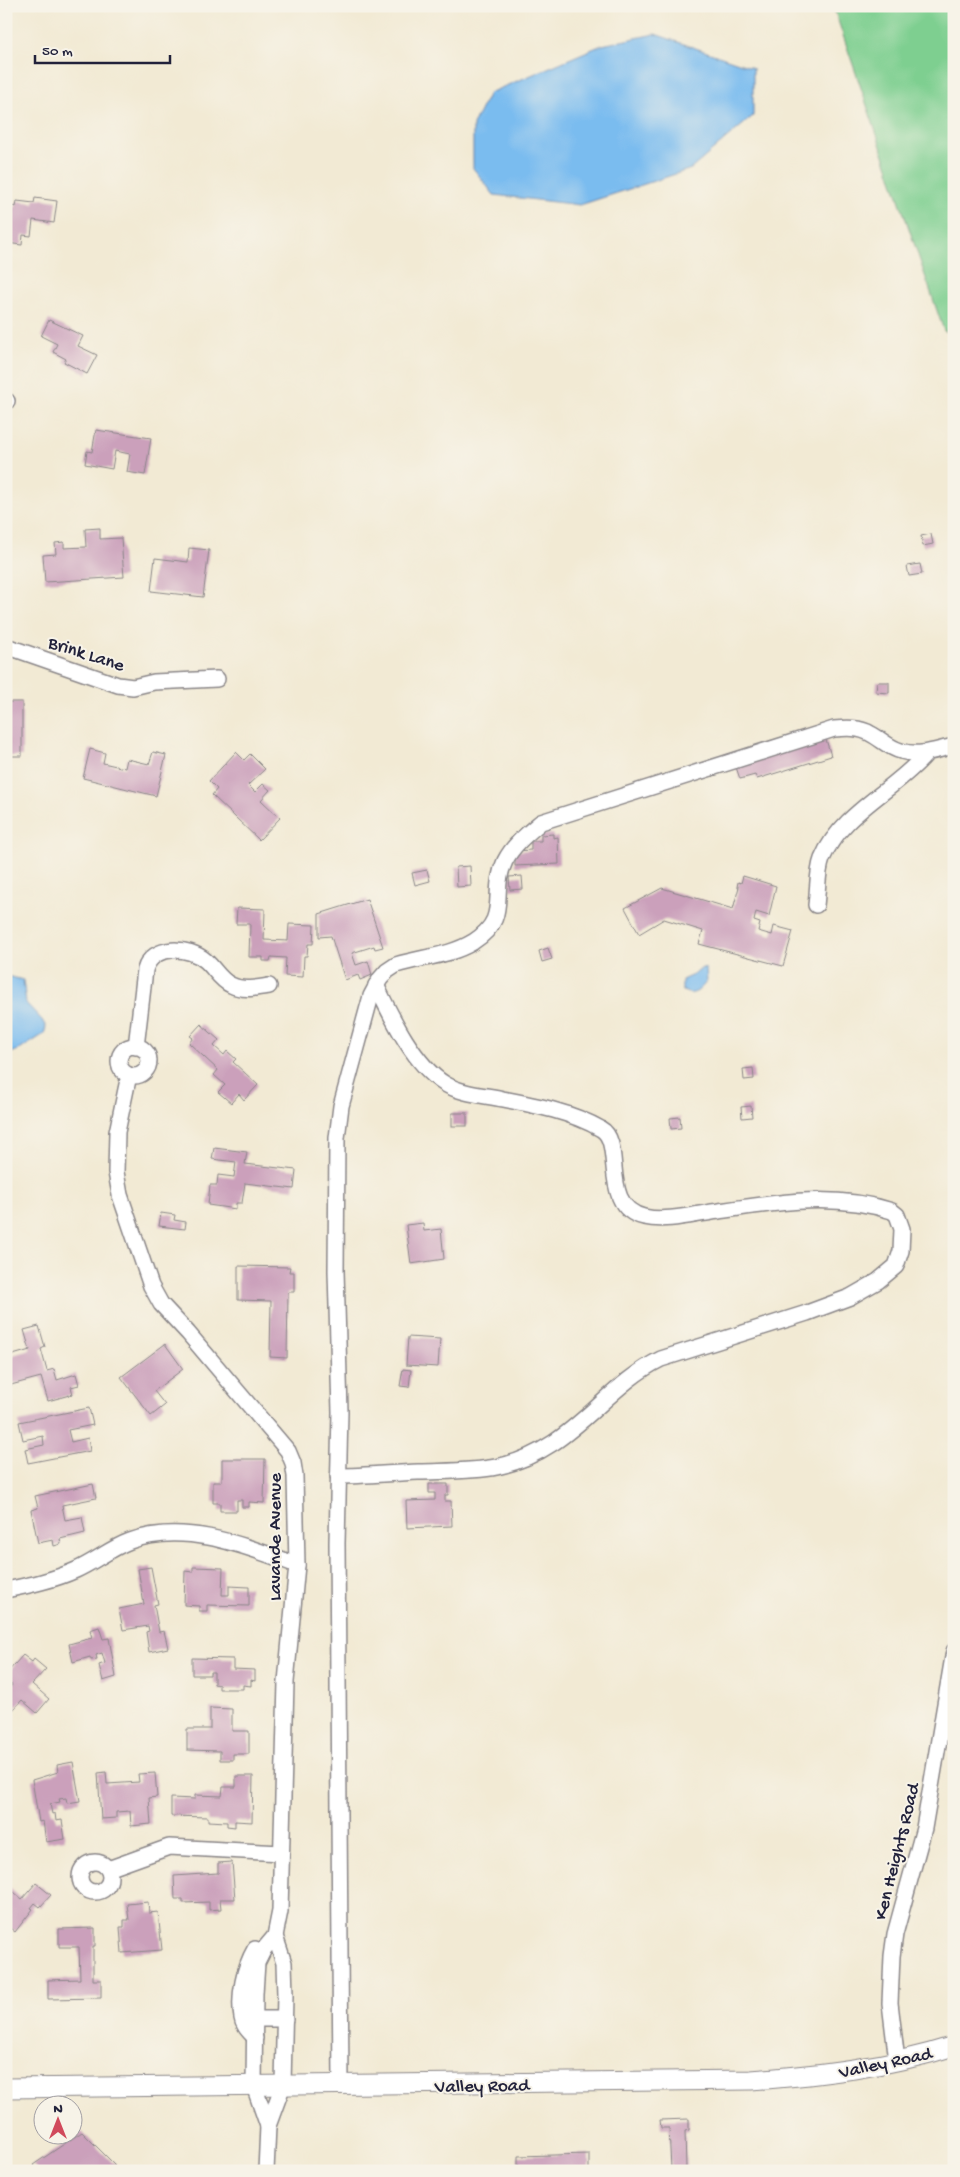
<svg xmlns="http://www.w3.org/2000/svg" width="960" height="2177" viewBox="0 0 960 2177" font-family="'Gochi Hand',sans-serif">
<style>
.green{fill:#7ecf90;stroke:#507866}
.water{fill:#7abcef;stroke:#4e6f95}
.building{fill:#cba0bb}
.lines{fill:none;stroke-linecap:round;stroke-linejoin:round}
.minor-casing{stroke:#8a8688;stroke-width:18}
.tertiary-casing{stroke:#8a8688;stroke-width:21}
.minor{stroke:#fff;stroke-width:15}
.tertiary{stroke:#fff;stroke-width:19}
.labels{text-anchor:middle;stroke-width:4;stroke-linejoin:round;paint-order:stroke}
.street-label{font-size:19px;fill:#22223b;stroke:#f7f3e8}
</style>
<rect width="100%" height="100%" fill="#f7f3e8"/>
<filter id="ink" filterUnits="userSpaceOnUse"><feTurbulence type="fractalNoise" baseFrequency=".02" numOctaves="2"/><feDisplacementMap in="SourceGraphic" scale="10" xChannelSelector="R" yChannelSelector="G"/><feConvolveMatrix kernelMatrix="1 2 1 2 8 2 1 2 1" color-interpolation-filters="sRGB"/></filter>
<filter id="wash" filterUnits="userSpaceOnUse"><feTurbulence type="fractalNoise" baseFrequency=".0096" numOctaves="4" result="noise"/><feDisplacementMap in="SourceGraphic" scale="20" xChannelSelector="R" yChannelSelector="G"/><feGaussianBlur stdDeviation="1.12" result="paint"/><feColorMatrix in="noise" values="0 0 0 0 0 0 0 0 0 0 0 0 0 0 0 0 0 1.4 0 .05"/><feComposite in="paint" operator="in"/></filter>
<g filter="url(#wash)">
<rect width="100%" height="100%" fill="#f2ead4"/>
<polygon class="green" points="833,6 954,6 954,332 944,331"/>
<g class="water">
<polygon points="655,34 753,68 753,116 691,169 580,205 494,195 473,168 473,125 489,93 602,45"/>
<path d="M702,968L706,969L707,981C700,990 693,998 682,990V980L695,974Z"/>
<polygon points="7,976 23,980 26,1003 42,1020 46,1027 44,1034 21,1049 6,1055"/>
</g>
<g id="blocks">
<g class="building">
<polygon points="35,198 57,201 54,223 33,220 31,236 23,235 22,245 6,243 6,205 16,207 17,201 34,203"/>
<polygon points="49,320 83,336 78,346 97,355 87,374 64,362 66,359 53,352 57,344 41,336"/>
<polygon points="96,430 151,438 145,475 127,472 130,454 115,451 112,469 85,464 87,451 92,452"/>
<polygon points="100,528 100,539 121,538 124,577 45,582 43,555 56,554 55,543 64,542 64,548 86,547 85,529"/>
<polygon points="931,534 933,544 923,546 921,536"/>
<polygon points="189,548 209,550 203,597 151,591 155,558 188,562"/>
<polygon points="920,564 922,574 909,576 907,566"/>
<polygon points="877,682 889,682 889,693 876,692"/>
<rect x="6" y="702" width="16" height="54"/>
<polygon points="825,736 831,756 757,779 755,775 740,779 735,764"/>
<polygon points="90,749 105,753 103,763 125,768 127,759 149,764 153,752 166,755 156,796 83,778"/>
<polygon points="236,752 244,760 250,754 265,769 248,785 255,792 263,784 270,790 261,800 280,818 259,840 212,795 217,789 209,781"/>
<polygon points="553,834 553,838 558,837 559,864 515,866 515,851 531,850 531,841 541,841 541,835"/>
<polygon points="470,866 471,886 457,887 456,867"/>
<polygon points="427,870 430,881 415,885 412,873"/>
<polygon points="522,876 523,889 510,890 509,877"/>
<polygon points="743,876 776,886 769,916 756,912 754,921 760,923 758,931 772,935 774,926 793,931 783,966 699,944 703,931 664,919 639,934 625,908 662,888 733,909 739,887 737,887 738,882 741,883"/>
<polygon points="367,899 383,947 375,949 374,946 352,953 356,965 368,961 372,975 360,980 358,975 345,980 331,936 319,937 319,914"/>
<polygon points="237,908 265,909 264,940 288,941 289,924 314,925 313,944 308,944 307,956 304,956 303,977 285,976 286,958 271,957 270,961 263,961 263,957 249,957 250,924 236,924"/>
<polygon points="548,948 552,959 542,962 539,951"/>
<polygon points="201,1024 219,1040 214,1046 224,1055 227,1051 236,1059 233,1062 258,1085 244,1100 239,1094 231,1103 218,1092 225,1085 214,1075 218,1070 189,1043 193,1038 190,1036"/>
<polygon points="753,1068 754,1079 744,1080 743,1069"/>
<polygon points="751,1106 752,1117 742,1118 741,1107"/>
<rect x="452" y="1113" width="15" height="13"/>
<polygon points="680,1117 681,1128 671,1129 670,1118"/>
<polygon points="214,1148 247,1152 245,1164 296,1170 294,1189 245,1183 242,1203 236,1203 236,1209 208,1205 210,1185 217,1185 218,1175 234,1177 236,1162 212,1159"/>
<polygon points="161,1213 175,1215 174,1220 186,1222 185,1229 159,1226"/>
<polygon points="423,1223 424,1231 441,1229 444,1259 411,1264 406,1225"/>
<polygon points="238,1266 290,1267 289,1272 294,1272 294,1292 288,1292 287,1358 270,1357 271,1301 238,1300"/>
<polygon points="39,1326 45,1347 41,1349 47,1371 54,1369 57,1380 76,1374 79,1385 71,1387 73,1394 48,1401 41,1377 7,1386 6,1357 30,1350 24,1330"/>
<polygon points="408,1337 440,1339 438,1367 406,1365"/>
<polygon points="165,1344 183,1369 154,1391 165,1405 151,1416 121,1377"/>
<polygon points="403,1369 411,1370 409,1387 400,1386"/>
<polygon points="89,1408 93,1425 68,1430 71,1442 88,1438 90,1451 28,1463 25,1449 44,1445 43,1436 23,1440 19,1422"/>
<polygon points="222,1459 265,1459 264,1503 249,1502 249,1507 242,1507 242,1500 237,1500 237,1511 220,1511 220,1503 213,1503 213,1482 222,1482"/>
<polygon points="93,1484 96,1498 62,1505 65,1520 82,1517 85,1533 60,1539 61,1544 54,1546 53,1540 38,1543 31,1510 38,1508 35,1496"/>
<polygon points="429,1484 448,1484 448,1495 445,1495 445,1501 451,1501 452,1526 407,1528 406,1501 435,1500 435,1493 429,1493"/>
<polygon points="151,1567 158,1604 154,1605 159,1632 164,1631 168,1648 149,1652 146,1632 149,1631 148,1626 123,1630 119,1609 144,1604 138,1569"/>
<polygon points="193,1567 223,1568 222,1595 229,1595 229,1586 249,1587 249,1606 207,1605 207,1611 199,1611 199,1606 184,1605 185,1571 193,1572"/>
<polygon points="99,1627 103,1639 109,1638 116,1677 103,1681 99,1665 105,1663 102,1653 96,1655 97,1659 91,1660 90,1657 73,1662 69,1644 92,1638 90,1630"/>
<polygon points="23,1655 32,1662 34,1659 46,1669 32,1684 49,1699 37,1713 22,1700 13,1710 6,1704 6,1692 12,1685 6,1680 6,1674"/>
<polygon points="192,1658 233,1659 233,1669 255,1670 255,1681 251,1680 251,1686 243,1685 243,1689 219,1689 219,1685 214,1684 214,1672 210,1672 210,1675 192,1675"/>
<polygon points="210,1708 232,1709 232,1731 249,1731 249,1754 233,1754 233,1760 220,1760 220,1751 187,1750 187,1729 210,1729"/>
<polygon points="73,1762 80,1801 67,1803 66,1798 59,1799 60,1802 50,1804 52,1814 55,1813 56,1821 62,1820 65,1839 46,1842 43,1821 39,1822 32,1780 58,1772 57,1765"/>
<polygon points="106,1772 107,1784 139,1782 138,1774 155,1773 157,1797 149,1798 151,1824 131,1826 130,1811 116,1812 116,1818 101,1819 98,1773"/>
<polygon points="236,1776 253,1776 252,1822 235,1821 235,1827 227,1826 227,1822 208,1821 208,1817 171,1816 171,1798 195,1799 195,1795 222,1796 223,1787 236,1787"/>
<polygon points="232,1862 235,1899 220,1899 221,1909 209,1910 209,1902 183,1903 183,1899 175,1899 174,1876 218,1873 218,1863"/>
<polygon points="36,1883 51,1895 40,1907 35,1903 31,1908 33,1909 15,1932 6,1925 6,1885 22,1899"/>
<polygon points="148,1902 149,1913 158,1912 162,1950 122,1953 120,1927 124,1927 124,1920 129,1920 127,1904"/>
<polygon points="95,1928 95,1946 93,1946 93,1980 101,1980 101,1998 48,1999 48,1980 80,1979 79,1947 59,1947 59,1929"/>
<polygon points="689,2119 689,2130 685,2131 686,2168 671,2169 669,2128 661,2128 660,2120"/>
<polygon points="82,2132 115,2165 107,2171 37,2171 33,2165"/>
<polygon points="589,2154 589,2171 518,2171 518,2156"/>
</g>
</g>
</g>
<g filter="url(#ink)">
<use href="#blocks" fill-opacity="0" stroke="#8a8688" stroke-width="1"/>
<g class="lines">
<defs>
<g id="minor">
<polyline points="6,401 7,401"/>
<polyline points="6,646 118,685 133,687 154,682 217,679"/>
<path d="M816,905C818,891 817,872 822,859C841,813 894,791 926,754"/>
<circle cx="134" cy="1061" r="15"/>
<path d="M136,1047L145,970C152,944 189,946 206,961C215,969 220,980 231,985C243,991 256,988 269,986"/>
<polyline points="129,1075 117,1132 116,1172 120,1195 151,1286 161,1304 188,1333 288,1451 293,1463 295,1476 297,1565 286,1682 280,1911 275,1936 264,1949 257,1963 255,1993 254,2086 268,2126"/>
<path d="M338,1476C365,1476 392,1473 418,1472C472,1470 506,1474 553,1443C591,1418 620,1379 661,1359L807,1313L850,1297L878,1281L896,1266L901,1251L902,1229L897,1215L892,1211C832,1192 773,1203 712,1212C691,1215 666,1222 644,1217C599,1207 625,1142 601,1129C572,1112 535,1105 503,1099C484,1095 462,1094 445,1084C414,1065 391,1016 376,985"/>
<path d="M6,1590C30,1585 54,1580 76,1570C94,1562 111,1548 130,1541C185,1521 245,1546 297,1565"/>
<circle cx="95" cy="1877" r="15"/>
<polyline points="108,1869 169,1847 281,1853"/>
<polyline points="255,2019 285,2019"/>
<path d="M255,2038C250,2032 243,2026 242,2018C238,1996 244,1968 255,1949"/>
<polyline points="897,2061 890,2003 892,1956 895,1934 924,1828 954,1651"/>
<path d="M341,2085L337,1543L340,1412L336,1271L337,1138L341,1106L371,996L380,979L387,971L396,965C422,957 450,956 473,942C512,917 489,894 505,861C513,845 527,834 541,822L834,729C846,728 860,727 871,734C881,739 889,748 901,751C920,757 935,750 954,746"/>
<polyline points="266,2171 268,2126 283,2085 285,1995 284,1963 275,1936"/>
</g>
<path id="tertiary" d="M6,2088L751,2080C820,2075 888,2067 954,2046"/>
</defs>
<use href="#minor" class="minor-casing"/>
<use href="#tertiary" class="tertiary-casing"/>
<use href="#minor" class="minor"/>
<use href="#tertiary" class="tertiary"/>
</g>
</g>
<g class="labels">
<g class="street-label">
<text transform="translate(87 652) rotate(18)" y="7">Brink Lane</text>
<text transform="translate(273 1537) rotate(-90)" y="7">Lavande Avenue</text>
<text transform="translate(895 1851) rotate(-76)" y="7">Ken Heights Road</text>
<text transform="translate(885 2061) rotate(-12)" y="7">Valley Road</text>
<text transform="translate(482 2084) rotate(-1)" y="7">Valley Road</text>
</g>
</g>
<rect width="960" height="2177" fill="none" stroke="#f7f3e8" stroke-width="25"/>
<g transform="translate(58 2120)"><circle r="24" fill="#f7f3e8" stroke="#a29fa3"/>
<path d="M0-4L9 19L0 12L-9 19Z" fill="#d1495b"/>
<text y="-8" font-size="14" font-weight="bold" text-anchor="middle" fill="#22223b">N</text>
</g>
<path d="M35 55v8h135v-8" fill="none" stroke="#22223b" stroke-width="2.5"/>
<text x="42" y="55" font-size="15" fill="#22223b" stroke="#f7f3e8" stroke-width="4" paint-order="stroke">50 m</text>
</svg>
